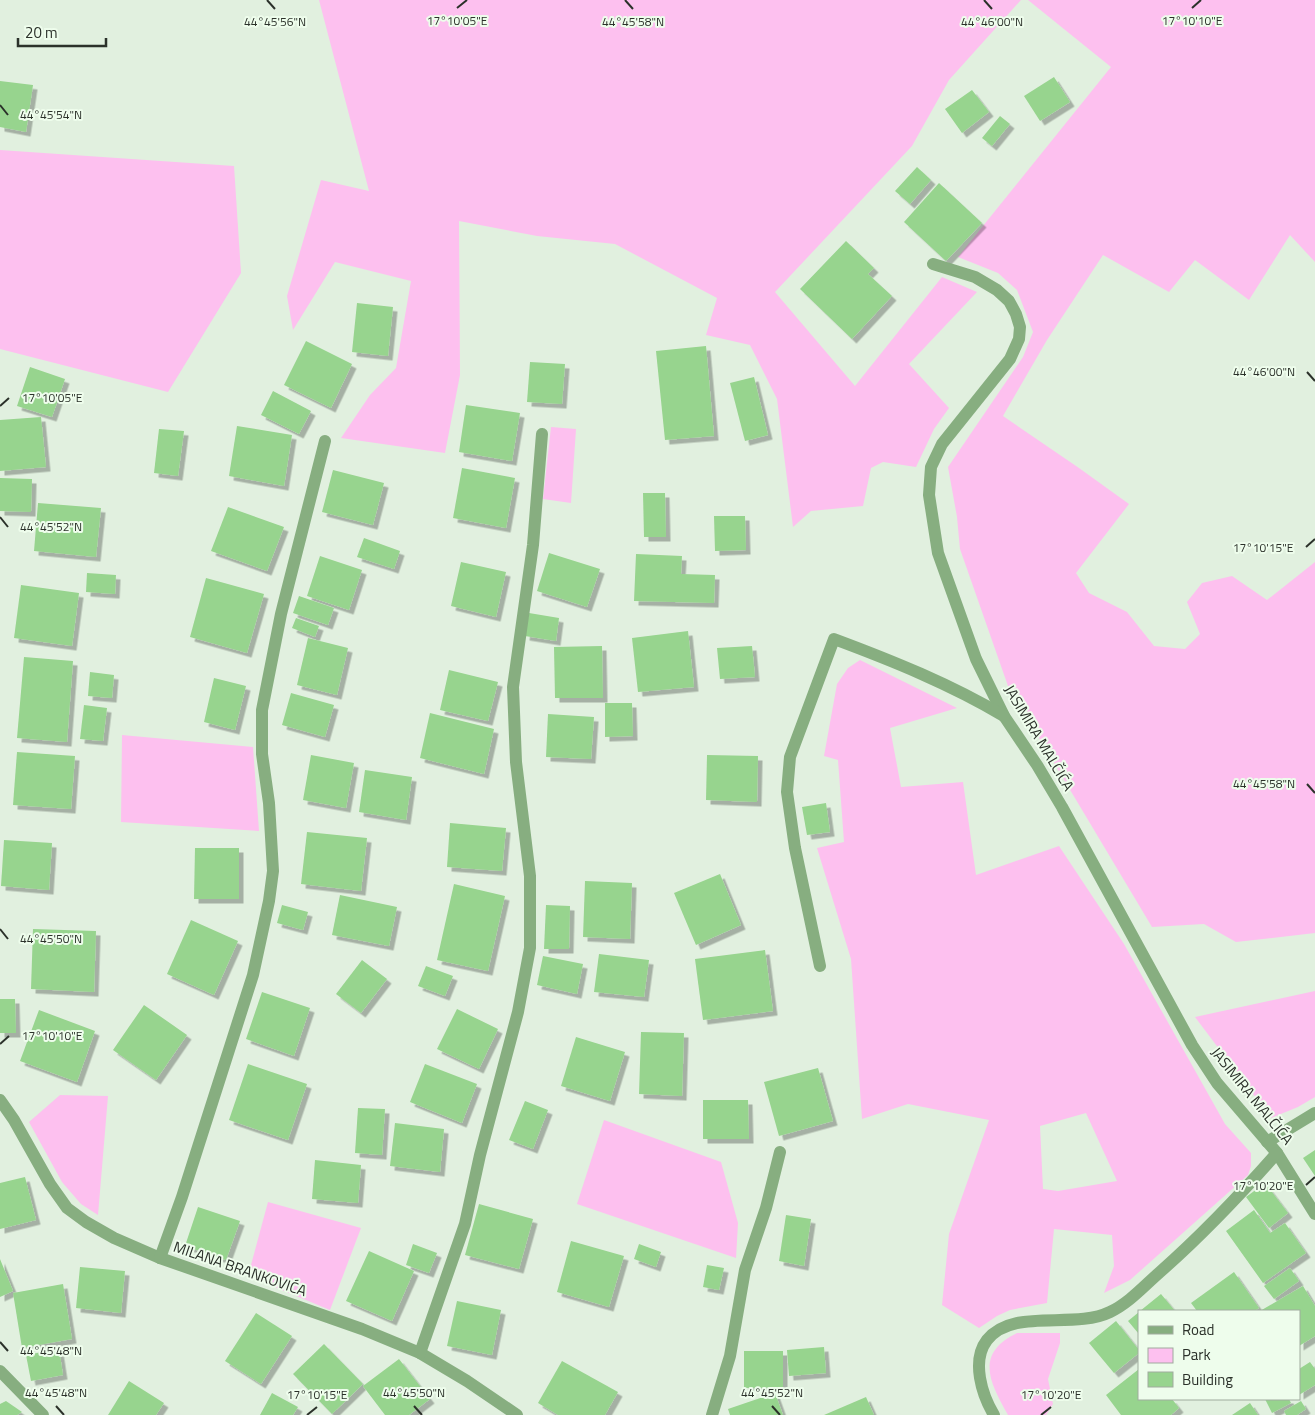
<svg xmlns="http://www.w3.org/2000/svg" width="1315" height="1415" viewBox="0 0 1315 1415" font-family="'Titillium Web',sans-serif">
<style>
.green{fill:#fdc0ef;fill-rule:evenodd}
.building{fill:#97d48e;filter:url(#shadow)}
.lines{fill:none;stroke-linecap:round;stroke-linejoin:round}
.lane{stroke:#87ae80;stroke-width:12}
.street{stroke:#87ae80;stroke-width:12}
.ticks{fill:none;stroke:#2b312a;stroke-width:2}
.labels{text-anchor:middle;stroke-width:4;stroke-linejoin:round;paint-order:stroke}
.street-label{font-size:15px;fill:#2b312a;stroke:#eefdec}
.ticks-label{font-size:12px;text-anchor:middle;fill:#2b312a;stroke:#eefdec;stroke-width:4;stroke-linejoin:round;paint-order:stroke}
</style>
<defs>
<filter id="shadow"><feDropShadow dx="4.5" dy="4.5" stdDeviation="0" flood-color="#0004"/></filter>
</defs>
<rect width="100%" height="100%" fill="#e1f0df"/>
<g class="green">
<polygon points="319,0 1021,0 949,80 912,146 775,292 855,386 942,277 977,292 909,364 949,408 934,429 916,467 883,462 871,468 863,506 811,511 793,527 777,399 750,345 706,335 717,298 615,244 537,236 459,221 460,375 445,453 341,438 370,395 396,368 411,281 335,262 293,330 287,296 321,180 369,191"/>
<polygon points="1028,0 1315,0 1315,262 1290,235 1249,300 1195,260 1169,292 1103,255 1047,340 1003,416 1079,468 1129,504 1076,573 1089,593 1127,612 1154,646 1185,649 1200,634 1187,602 1202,583 1232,576 1267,600 1315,562 1315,933 1236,942 1204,924 1152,927 1008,686 960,549 957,517 948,467 1023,357 1033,332 1017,290 998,273 958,257 1111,67"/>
<polygon points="0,150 234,166 241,273 168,392 0,349"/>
<polygon points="551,427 576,429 571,503 543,499"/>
<path d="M860,660L957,708L890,728L901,787L963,782L976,875L1059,846L1124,944L1225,1124L1251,1153V1166L1248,1175L1130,1280L1104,1293L1114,1266L1112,1235L1054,1229L1047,1303L1010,1310L997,1316L979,1328L942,1305L949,1234L989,1120L908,1104L862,1119L851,959L817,848L844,842L838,760L824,756L837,684L848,668ZM1086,1113L1117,1181L1058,1191L1043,1189L1040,1126Z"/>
<polygon points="122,735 253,747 259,831 121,822"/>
<polygon points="1315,991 1315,1097 1298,1107 1271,1118 1195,1017"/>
<polygon points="60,1095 108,1096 98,1215 81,1204 62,1182 29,1122"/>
<polygon points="604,1120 721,1162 738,1223 736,1258 577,1204"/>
<polygon points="268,1202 361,1228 330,1310 248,1276"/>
<path d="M1017,1333H1060V1343L1048,1379L1053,1404L1046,1415H1008C990,1383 974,1354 1017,1333Z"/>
</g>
<g class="building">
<polygon points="1054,77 1070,102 1040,121 1024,96"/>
<polygon points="0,81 33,85 26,132 0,127"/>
<polygon points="972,90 989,112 962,133 945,109"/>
<polygon points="1000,116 1010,124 992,146 982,138"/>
<polygon points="917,167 931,180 910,204 895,191"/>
<polygon points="939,183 982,223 946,261 904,222"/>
<polygon points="846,241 874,268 868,274 892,296 852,339 800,289"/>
<polygon points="357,303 393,307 388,356 352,352"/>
<polygon points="306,341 352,364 331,408 284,385"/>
<polygon points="706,346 714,436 665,440 656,351"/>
<polygon points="530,362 565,364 562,404 527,402"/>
<polygon points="30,367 65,379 52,417 17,406"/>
<polygon points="754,377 768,435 745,441 730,383"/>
<polygon points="273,391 311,411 299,434 261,415"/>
<polygon points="466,405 520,413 512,461 459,452"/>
<polygon points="41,417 46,467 0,471 0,420"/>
<polygon points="237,426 292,435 284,486 229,476"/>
<polygon points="159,429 184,431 178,476 154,473"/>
<polygon points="462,468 515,478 506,528 453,518"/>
<polygon points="333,470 384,483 373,525 322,512"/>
<polygon points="0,478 32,479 31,512 0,511"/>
<polygon points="643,493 665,493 666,537 644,537"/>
<polygon points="38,503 101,508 96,557 34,551"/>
<polygon points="228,507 284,527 267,571 211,551"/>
<polygon points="714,516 745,516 746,550 715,551"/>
<polygon points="364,538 400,551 394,569 357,557"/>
<polygon points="549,553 600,569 587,607 537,591"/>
<polygon points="636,554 682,556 681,574 715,575 714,603 634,601"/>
<polygon points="320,556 362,570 349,610 307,596"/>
<polygon points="461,562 506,572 496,617 451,606"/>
<polygon points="87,573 116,575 115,594 86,592"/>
<polygon points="206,578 264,594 247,653 190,637"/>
<polygon points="21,585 79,593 72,646 14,638"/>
<polygon points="299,596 334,608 328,625 293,613"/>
<polygon points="529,613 559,618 556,641 525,636"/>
<polygon points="296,618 319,626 315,637 292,628"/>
<polygon points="688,631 694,687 638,692 632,638"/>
<polygon points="308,638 348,648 337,695 297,685"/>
<polygon points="602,646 603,698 555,698 554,647"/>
<polygon points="752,646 755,677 720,679 717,648"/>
<polygon points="24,657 73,661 67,742 17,738"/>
<polygon points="449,670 498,682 488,721 440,710"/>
<polygon points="90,672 114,675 112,698 88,696"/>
<polygon points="214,678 246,686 235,730 204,722"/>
<polygon points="291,693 334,705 325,737 282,725"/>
<polygon points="605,703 632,703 633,736 605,737"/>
<polygon points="84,705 107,708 103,741 80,739"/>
<polygon points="430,713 494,729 484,774 420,758"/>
<polygon points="548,714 594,717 591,759 546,757"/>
<polygon points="17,752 75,756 71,809 13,805"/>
<polygon points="311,755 354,763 346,808 303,800"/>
<polygon points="707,755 758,756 757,802 706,800"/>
<polygon points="365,770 412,777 406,820 359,812"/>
<polygon points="826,803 830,832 807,835 802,807"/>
<polygon points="450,823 506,828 502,871 447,867"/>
<polygon points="307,832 367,838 361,891 301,884"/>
<polygon points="4,840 52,843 49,890 1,886"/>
<polygon points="195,848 239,848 239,899 194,899"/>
<polygon points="720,874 741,925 696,945 674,893"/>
<polygon points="585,881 632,883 630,939 583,937"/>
<polygon points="454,884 505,896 488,971 437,960"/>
<polygon points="340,895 397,907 389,946 332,935"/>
<polygon points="282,905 308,912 303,930 277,923"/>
<polygon points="546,905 570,906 569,949 544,949"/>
<polygon points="191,920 238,941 214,995 167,974"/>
<polygon points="33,929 96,931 94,992 31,989"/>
<polygon points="765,950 773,1011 703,1020 695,959"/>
<polygon points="599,954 649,960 644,997 594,992"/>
<polygon points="543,956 583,964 577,994 537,985"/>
<polygon points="362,960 387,979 361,1013 336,994"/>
<polygon points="426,966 453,976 445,996 418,986"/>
<polygon points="262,992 310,1008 294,1056 246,1039"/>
<polygon points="0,999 15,999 16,1033 0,1033"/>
<polygon points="144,1005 187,1035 156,1080 113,1050"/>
<polygon points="457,1009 498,1029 479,1069 437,1049"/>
<polygon points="39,1010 95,1031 77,1082 20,1061"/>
<polygon points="641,1032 684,1033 682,1096 639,1094"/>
<polygon points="576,1037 625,1052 610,1101 561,1086"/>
<polygon points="248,1064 307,1084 288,1140 229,1120"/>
<polygon points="425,1064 477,1084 462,1123 410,1102"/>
<polygon points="818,1068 833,1121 779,1136 764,1082"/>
<polygon points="703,1100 748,1100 749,1139 703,1139"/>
<polygon points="525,1101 548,1110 533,1149 509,1140"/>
<polygon points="358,1108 385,1109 382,1155 355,1153"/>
<polygon points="395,1123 444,1129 440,1172 390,1166"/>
<polygon points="1315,1150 1315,1176 1303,1158"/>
<polygon points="315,1160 361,1165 358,1203 312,1199"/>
<polygon points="25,1177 36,1220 0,1229 0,1183"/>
<polygon points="1265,1183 1288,1213 1269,1228 1246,1197"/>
<polygon points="479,1204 533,1219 519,1269 465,1255"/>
<polygon points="198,1207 240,1221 226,1260 185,1246"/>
<polygon points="1254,1210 1270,1233 1285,1223 1306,1253 1263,1283 1226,1231"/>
<polygon points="786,1215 811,1219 804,1266 779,1261"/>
<polygon points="571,1241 624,1256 609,1307 557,1292"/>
<polygon points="413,1244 437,1253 429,1273 406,1265"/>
<polygon points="639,1244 661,1252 656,1267 634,1259"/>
<polygon points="369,1251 414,1271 392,1321 346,1301"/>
<polygon points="0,1259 13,1291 0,1297"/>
<polygon points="707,1265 724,1268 719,1290 703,1287"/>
<polygon points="80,1267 125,1271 121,1313 76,1308"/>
<polygon points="1290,1268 1299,1281 1274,1299 1264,1286"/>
<polygon points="1234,1272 1259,1308 1254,1311 1197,1311 1191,1303"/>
<polygon points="63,1284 72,1339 22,1348 13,1293"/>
<polygon points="1303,1286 1315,1306 1315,1336 1299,1346 1299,1311 1260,1311"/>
<polygon points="1161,1294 1175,1311 1140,1311"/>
<polygon points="457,1301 501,1310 492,1355 447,1346"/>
<polygon points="1139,1312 1139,1334 1128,1321"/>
<polygon points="256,1313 292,1336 261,1384 225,1361"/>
<polygon points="1116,1321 1139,1350 1139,1353 1114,1373 1089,1343"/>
<polygon points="324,1344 363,1384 332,1414 293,1374"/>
<polygon points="824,1347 826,1373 789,1376 787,1350"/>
<polygon points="59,1349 63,1375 31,1381 26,1355"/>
<rect x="744" y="1351" width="39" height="37"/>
<polygon points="399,1359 430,1399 409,1415 385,1415 363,1386"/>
<polygon points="562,1361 618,1392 605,1415 558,1415 538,1403"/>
<polygon points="1310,1362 1315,1369 1315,1385 1299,1395 1299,1369"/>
<polygon points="1139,1369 1139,1399 1172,1399 1179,1408 1171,1415 1121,1415 1106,1395"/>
<polygon points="129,1381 164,1403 156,1415 108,1415"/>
<polygon points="272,1393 298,1407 293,1415 260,1415"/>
<polygon points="775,1393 783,1415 730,1415 728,1409"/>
<polygon points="866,1397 874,1415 824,1415"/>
<polygon points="1265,1399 1289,1399 1291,1403 1272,1413"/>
<polygon points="6,1401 22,1412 17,1415 0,1415 0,1404"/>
<polygon points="1301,1401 1306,1409 1297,1415 1286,1415 1284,1411"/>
<polygon points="1250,1403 1258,1415 1232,1415"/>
</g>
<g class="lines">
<polyline class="lane" points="1267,1142 1315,1113"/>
<g class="street">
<polyline points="933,264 975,277 997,290 1009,301 1016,314 1020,327 1019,339 1010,359 942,444 931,467 929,495 938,553 976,659 1004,716 1037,765 1062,807 1192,1045 1217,1083 1277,1153 1315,1214"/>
<path d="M820,966L795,848L787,792L790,757L834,639C893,661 950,684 1004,716"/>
<polyline points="0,1100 14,1120 50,1184 67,1208 86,1222 114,1238 160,1258 362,1329 420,1353 467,1381 517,1415"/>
<polyline points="160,1258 182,1197 253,975 269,901 273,871 269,803 262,754 262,710 281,614 325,441"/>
<polyline points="420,1353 465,1224 480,1155 518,1012 530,948 530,876 516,762 513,687 533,545 542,434"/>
<polyline points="0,1371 43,1415"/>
<polyline points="712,1415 730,1356 745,1270 766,1208 780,1152"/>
<path d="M994,1415C982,1395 971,1361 987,1340C1013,1307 1073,1330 1110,1312C1129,1303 1144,1286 1160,1272C1202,1235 1240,1195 1277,1153"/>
</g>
</g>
<path class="ticks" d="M267,0L275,9M625,0L633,9M984,0L992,9M457,8L467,0M1192,8L1201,0M0,105L8,115M1307,372L1315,381M0,406L9,398M0,517L8,527M1306,547L1315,539M1307,784L1315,793M0,929L8,939M0,1044L9,1036M1306,1185L1315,1177M0,1342L8,1351M56,1406L64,1415M414,1406L422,1415M772,1406L780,1415M307,1415L317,1407M1041,1415L1051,1407"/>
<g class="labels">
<g class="street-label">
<text transform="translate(1039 738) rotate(59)" y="5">JASIMIRA MALČIĆA</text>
<text transform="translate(1252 1096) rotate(51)" y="5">JASIMIRA MALČIĆA</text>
<text transform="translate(240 1269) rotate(19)" y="5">MILANA BRANKOVIĆA</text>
</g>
</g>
<g class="ticks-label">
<text x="457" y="25">17°10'05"E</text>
<text x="1192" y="25">17°10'10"E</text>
<text x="275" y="26">44°45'56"N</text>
<text x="992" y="26">44°46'00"N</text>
<text x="633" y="26">44°45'58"N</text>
<text x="51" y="119">44°45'54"N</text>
<text x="1264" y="376">44°46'00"N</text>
<text x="52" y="402">17°10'05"E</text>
<text x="51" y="531">44°45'52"N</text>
<text x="1263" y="552">17°10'15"E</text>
<text x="1264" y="788">44°45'58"N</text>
<text x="51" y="943">44°45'50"N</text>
<text x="52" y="1040">17°10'10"E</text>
<text x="1263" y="1190">17°10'20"E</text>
<text x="51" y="1355">44°45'48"N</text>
<text x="56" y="1397">44°45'48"N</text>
<text x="414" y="1397">44°45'50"N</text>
<text x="772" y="1397">44°45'52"N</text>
<text x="317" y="1399">17°10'15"E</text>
<text x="1051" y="1399">17°10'20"E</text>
</g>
<rect x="1138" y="1310" width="162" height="90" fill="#eefdec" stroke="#a0ab9e"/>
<rect x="1148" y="1326" width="25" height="8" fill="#87ae80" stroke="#a0ab9e"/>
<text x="1182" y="1335" font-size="15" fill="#2b312a">Road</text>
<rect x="1148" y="1348" width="25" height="15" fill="#fdc0ef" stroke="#a0ab9e"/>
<text x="1182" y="1360" font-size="15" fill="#2b312a">Park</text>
<rect x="1148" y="1372" width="25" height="15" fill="#97d48e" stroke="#a0ab9e"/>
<text x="1182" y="1385" font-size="15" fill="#2b312a">Building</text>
<path d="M18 38v8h88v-8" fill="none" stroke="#2b312a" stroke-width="2.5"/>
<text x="25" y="38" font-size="15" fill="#2b312a" stroke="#eefdec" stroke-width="4" paint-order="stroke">20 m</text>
</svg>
